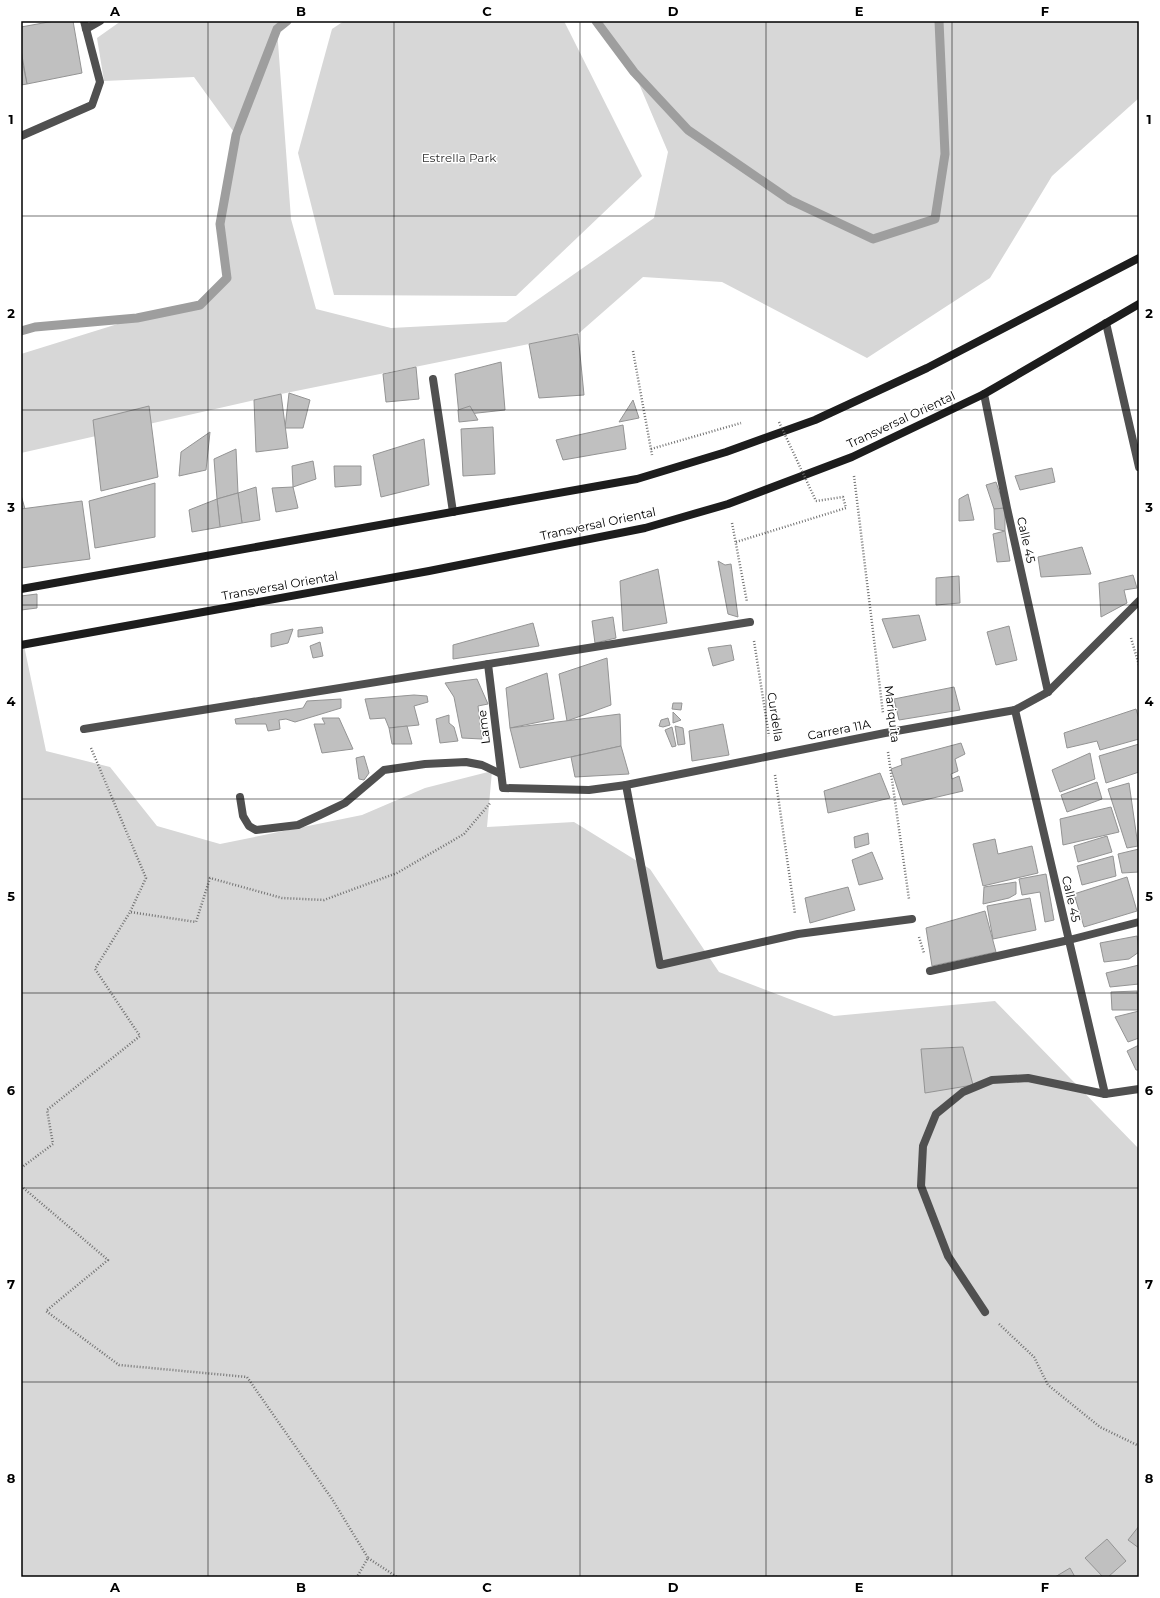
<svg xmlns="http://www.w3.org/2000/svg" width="1160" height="1598" viewBox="0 0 1160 1598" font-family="Montserrat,sans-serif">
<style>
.green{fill:#d7d7d7}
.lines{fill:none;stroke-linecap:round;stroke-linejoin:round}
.stream{stroke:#9e9e9e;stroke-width:9}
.building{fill:#c0c0c0;stroke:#949494}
.path{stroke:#727272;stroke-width:2.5;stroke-dasharray:1 2;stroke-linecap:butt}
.lane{stroke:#505050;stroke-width:8}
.street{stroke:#505050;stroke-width:8}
.secondary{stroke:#1d1d1d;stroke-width:8}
.path-bridge{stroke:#727272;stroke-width:2.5;stroke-dasharray:1 2;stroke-linecap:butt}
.grid{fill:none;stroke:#000;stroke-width:1;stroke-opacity:0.55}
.labels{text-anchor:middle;stroke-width:3;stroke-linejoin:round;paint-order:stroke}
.park-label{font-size:12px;fill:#2e2e2e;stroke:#fff}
.street-label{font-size:12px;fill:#000;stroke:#fff}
.neatline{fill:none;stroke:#000;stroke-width:1.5}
.grid-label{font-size:13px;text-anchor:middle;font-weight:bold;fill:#000}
</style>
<rect width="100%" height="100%" fill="#fff"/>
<g class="green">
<polygon points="121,21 287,21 277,29 291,219 316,309 391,328 506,322 654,218 668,152 634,72 596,21 1139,21 1139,98 1052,176 990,278 867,358 722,282 643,277 578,334 281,394 21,453 21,354 137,318 200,305 227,278 220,224 236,135 194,77 104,81 97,38"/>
<polygon points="344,21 564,21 642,176 516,296 334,295 298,153 332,29"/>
<polygon points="21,631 46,751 110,767 157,826 220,844 362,815 425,788 492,771 487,827 574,822 650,869 719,972 834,1016 995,1001 1139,1149 1139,1577 21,1577"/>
</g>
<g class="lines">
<g class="stream">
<polyline points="596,21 634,72 688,130 790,200 873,239 935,219 945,154 939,21"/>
<polyline points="21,331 35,327 137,318 200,305 227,278 220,224 236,135 277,29 287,21"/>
</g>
</g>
<g class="building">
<polygon points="54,21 73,21 82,73 27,84 21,50 21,27"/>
<polygon points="21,55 27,84 21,85"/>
<polygon points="578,334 584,395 539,398 529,344"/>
<polygon points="501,362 505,410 459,415 455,374"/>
<polygon points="416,367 419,399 386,402 383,374"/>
<polygon points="289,393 310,400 303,428 285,428"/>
<polygon points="281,394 288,448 256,452 254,400"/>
<polygon points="633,400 639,418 619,422"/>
<polygon points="149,406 158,477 101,491 93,420"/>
<polygon points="470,406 478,420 459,422 458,410"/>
<polygon points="623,425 626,449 563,460 556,440"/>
<polygon points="493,427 495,474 463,476 461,429"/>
<polygon points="210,432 206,470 179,476 181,452"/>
<polygon points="424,439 429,485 381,497 373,455"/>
<polygon points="236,449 238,493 217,499 214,459"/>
<polygon points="313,461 316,479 293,487 292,466"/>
<polygon points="334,466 361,466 361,485 335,487"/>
<polygon points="1052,468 1055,482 1020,490 1015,476"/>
<polygon points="996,482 1005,508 994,509 986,485"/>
<polygon points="155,483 155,537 95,548 89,501"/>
<polygon points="256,487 260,520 242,523 238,493"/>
<polygon points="293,487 298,508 276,512 272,488"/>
<polygon points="238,493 242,523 220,527 217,499"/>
<polygon points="968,494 974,520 959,521 959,499"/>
<polygon points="21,495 25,509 21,509"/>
<polygon points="217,499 220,527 192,532 189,510"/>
<polygon points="82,501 90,559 21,568 21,509"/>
<polygon points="1005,508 1005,531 995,529 994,509"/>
<polygon points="1005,531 1010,561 997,562 993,534"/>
<polygon points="1082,547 1091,574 1041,577 1038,557"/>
<polygon points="718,561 725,565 731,564 738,617 728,614"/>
<polygon points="658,569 667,623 623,631 620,581"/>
<polygon points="1133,575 1137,588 1124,590 1127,603 1101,617 1099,583"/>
<polygon points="959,576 960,603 936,605 936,578"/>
<polygon points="37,594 37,608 21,610 21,596"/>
<polygon points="919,615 926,640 893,648 882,619"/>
<polygon points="613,617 616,638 595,643 592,621"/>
<polygon points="533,623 539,646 453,659 453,645"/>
<polygon points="1009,626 1017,660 996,665 987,632"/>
<polygon points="322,627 323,633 298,637 298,630"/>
<polygon points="293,629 288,643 271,647 271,634"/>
<polygon points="320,642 323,656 313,658 310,646"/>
<polygon points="731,645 734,660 713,666 708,648"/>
<polygon points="607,658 611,705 567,721 559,674"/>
<polygon points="547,673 554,719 510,728 506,688"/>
<polygon points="477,679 488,704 478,706 482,739 462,738 454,697 445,683"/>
<polygon points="954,687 960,710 899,720 894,699"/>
<polygon points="414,695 427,696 428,702 414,706 419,725 389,728 385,718 370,719 365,699"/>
<polygon points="341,699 341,708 295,722 286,719 279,720 280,729 268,731 266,724 236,724 235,719 303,708 307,701"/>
<polygon points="673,703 682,703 681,710 672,709"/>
<polygon points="1136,709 1139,719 1139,739 1100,750 1097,741 1067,748 1064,733"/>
<polygon points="673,712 681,720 673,723"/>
<polygon points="620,714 621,746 520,768 510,728"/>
<polygon points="449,715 449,723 454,727 458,741 440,743 436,719"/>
<polygon points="322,718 339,718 353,749 322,753 314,724 325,724"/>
<polygon points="668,718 670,725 663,727 659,726 661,720"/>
<polygon points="723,724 729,755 692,761 689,731"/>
<polygon points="407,726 412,744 392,744 389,728"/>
<polygon points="675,726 683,728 685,744 678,745"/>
<polygon points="672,727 676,746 672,747 665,730"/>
<polygon points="961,743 965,754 955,759 958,771 951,774 952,779 959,776 963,791 903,805 891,769 902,765 901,759"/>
<polygon points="1139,744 1139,772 1106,783 1099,756"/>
<polygon points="621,746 629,774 575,777 571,757"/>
<polygon points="1090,753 1095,779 1060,792 1052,770"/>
<polygon points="364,756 369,773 364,780 359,779 356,758"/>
<polygon points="880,773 890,798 828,813 824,791"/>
<polygon points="1097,782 1102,799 1067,812 1061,795"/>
<polygon points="1129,783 1138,846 1127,848 1108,789"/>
<polygon points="1111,807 1119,832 1063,845 1060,819"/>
<polygon points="868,833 869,844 855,848 854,837"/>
<polygon points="1107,836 1112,852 1078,862 1074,846"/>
<polygon points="995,839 998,854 1032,846 1038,873 983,886 973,844"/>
<polygon points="1139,849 1139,872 1122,873 1118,854"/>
<polygon points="872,852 883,879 859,885 852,860"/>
<polygon points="1113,856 1116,876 1082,885 1077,866"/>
<polygon points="1046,874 1054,920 1045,922 1040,892 1022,895 1019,879"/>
<polygon points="1127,877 1137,911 1084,927 1074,894"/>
<polygon points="1016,882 1016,894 1009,898 983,904 984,887"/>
<polygon points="848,887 855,910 810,923 805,898"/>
<polygon points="1030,898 1036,930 993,939 987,906"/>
<polygon points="985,911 996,952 932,966 926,928"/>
<polygon points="1137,936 1139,952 1129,959 1104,962 1100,943"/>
<polygon points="1139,965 1139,984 1110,987 1106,973"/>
<polygon points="1137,991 1138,1010 1112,1010 1111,992"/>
<polygon points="1139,1011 1139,1038 1128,1042 1115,1017"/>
<polygon points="1139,1045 1139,1070 1136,1070 1127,1051"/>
<polygon points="963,1047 973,1085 925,1093 921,1049"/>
<polygon points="1139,1526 1139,1548 1128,1540"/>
<polygon points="1107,1539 1126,1561 1108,1577 1103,1577 1085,1558"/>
<polygon points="1070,1568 1075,1577 1055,1577"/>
</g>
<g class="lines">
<g class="path">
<polyline points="633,351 652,455"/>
<polyline points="651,449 741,423"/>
<polyline points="854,476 883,713"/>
<polyline points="732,523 747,602"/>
<polyline points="736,542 846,508 843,497 816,501"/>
<polyline points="1131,638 1139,665"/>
<polyline points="754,641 769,736"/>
<polyline points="91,748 146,878 130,912"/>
<polyline points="888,752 909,899"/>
<polyline points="775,775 795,914"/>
<polyline points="919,937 924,953"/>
<polyline points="21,1168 53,1144 47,1110 140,1036 95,969 130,912 196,922 210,878 282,898 324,900 397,873 464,834 491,802"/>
<polyline points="21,1186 108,1260 46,1311 119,1365 247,1377 332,1499 368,1558 357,1577"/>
<polyline points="999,1324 1034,1357 1048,1385 1100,1427 1139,1446"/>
<polyline points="368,1558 397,1577"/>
</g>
<polyline class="lane" points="985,1312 948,1256 921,1186 923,1146 936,1114 963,1092 992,1080 1028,1078 1105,1094"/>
<g class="street">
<polyline points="86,29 100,21"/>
<polyline points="21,136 92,105 100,82 84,21"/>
<polyline points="1106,323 1139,467"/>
<polyline points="433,379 453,512"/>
<polyline points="984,394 1007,508 1048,692"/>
<polyline points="488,664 503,788 589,790 626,785 885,733 1015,710 1048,692 1139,601"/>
<polyline points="1015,710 1105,1094 1139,1089"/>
<polyline points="84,729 750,622"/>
<polyline points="626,785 660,965 798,934 912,919"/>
<polyline points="240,797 243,816 249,826 256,830 298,825 320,815 345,803 384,770 425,764 466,762 482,765 501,774"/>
<polyline points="930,971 1069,940 1139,922"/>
</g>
<g class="secondary">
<polyline points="21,589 637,479 726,452 815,420 927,368 1139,258"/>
<polyline points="21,645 429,571 645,528 728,504 852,457 984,394 1139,304"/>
</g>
<polyline class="path-bridge" points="779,422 816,501"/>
</g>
<path class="grid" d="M208,21V1577M394,21V1577M580,21V1577M766,21V1577M952,21V1577M21,216H1139M21,410H1139M21,605H1139M21,799H1139M21,993H1139M21,1188H1139M21,1382H1139"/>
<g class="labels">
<g class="park-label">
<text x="459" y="162">Estrella Park</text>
</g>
<g class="street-label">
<text transform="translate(901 420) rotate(-25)" y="4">Transversal Oriental</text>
<text transform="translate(598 524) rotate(-12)" y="4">Transversal Oriental</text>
<text transform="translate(1026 540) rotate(77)" y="4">Calle 45</text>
<text transform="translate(280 586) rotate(-10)" y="4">Transversal Oriental</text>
<text transform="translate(892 714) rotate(83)" y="4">Mariquita</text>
<text transform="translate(775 717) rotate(81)" y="4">Curdella</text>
<text transform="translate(484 727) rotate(-97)" y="4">Lame</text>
<text transform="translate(839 730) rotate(-11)" y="4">Carrera 11A</text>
<text transform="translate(1071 899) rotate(77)" y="4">Calle 45</text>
</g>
</g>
<rect width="1160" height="1598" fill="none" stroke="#ffffff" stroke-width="44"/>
<rect x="22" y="22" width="1116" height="1554" class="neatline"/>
<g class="grid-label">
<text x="115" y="16">A</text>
<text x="301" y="16">B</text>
<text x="487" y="16">C</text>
<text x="673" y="16">D</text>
<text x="859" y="16">E</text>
<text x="1045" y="16">F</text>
<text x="11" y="124">1</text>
<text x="1149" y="124">1</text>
<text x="11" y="318">2</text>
<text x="1149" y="318">2</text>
<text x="11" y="512">3</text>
<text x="1149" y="512">3</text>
<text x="11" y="706">4</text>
<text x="1149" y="706">4</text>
<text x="11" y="901">5</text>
<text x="1149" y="901">5</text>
<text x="11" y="1095">6</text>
<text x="1149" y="1095">6</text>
<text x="11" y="1289">7</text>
<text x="1149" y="1289">7</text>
<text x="11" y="1483">8</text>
<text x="1149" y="1483">8</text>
<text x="115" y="1592">A</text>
<text x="301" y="1592">B</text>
<text x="487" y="1592">C</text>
<text x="673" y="1592">D</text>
<text x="859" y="1592">E</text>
<text x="1045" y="1592">F</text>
</g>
</svg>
